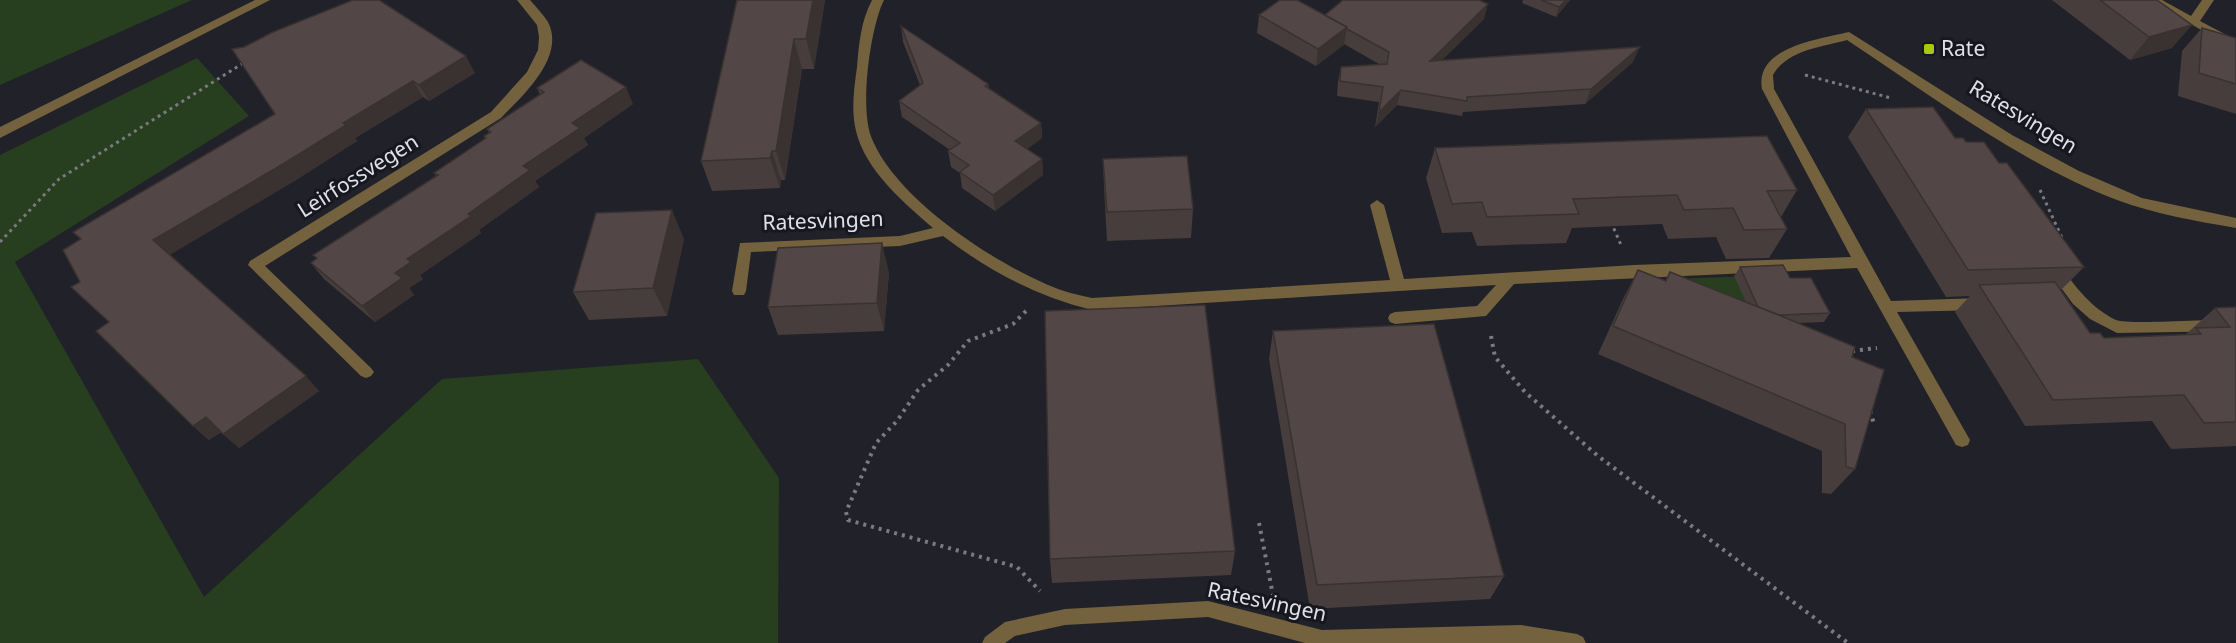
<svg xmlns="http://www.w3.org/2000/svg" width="2236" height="643" viewBox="0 0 2236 643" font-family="'Noto Sans',sans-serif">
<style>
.green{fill:#273e1f}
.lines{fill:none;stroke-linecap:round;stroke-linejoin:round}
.path-far1{stroke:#7a7a81;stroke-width:3;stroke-dasharray:3 4;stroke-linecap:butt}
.path{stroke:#7a7a81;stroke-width:4;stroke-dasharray:3 5;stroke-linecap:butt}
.minor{fill:#73623d;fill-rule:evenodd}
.wall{fill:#473d3c}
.shaded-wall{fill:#393231}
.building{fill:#524746;stroke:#393231;stroke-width:1.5}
.poi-dot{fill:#aac717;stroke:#17181f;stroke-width:2}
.labels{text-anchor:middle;stroke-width:6;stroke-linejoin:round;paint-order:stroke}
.poi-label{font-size:21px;fill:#e0e0e6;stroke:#17181f;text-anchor:start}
.street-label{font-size:21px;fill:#e0e0e6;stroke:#17181f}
</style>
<rect width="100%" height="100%" fill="#212129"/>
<g class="green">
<polygon points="0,0 192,0 0,85"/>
<polygon points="197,58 249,116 15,262 204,597 442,379 698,359 779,478 778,643 0,643 0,155"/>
<polygon points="1753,276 1777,324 1671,279"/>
</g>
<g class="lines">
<g class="path-far1">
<polyline points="1805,75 1891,98"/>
<polyline points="2040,190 2063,240"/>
<polyline points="1611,222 1621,245"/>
<polyline points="0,242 59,179 245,62"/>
</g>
<g class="path">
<polyline points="1026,311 1013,324 968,341 948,365 918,390 897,421 876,443 846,512 848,520 1017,567 1040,591"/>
<polyline points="1491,336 1495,357 1525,392 1598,456 1848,643"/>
<polyline points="1852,351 1877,348"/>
<polyline points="1870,411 1874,424"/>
<polyline points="1259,523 1273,595"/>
</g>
<g class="minor">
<polygon points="255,0 270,0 0,138 0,127"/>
<path d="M517,0H530C536,7 543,14 548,22C566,57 522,96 501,118L265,266L371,368L374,372L371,376L366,378L361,376L248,265L250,261L491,112L527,72L538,50L539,37L537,25Z"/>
<path d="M872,0H884C870,28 859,110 872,139C897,199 990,260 1048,285C1062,291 1077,295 1092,298L1390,280L1370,205L1377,200L1384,205L1404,279L1634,265L1851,257L1762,89C1754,47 1820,39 1849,32L2012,135L2079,171L2142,198L2236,218V228C2196,221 2155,214 2117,200C2020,163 1933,97 1847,40C1822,47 1787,50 1773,75L1774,89L1891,301L1982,298L1987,300L1989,304L1987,308L1982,310L1897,312L1970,440L1968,445L1962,447L1956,445L1857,268L1514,284L1486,316L1395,324L1390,322L1388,318L1390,314L1395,312L1477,306L1496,285L1092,310C1036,296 989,271 943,236L900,246L751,252L746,291L744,295H734L732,291L740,243L900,236L933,228C904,203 865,170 856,131C851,111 854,88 857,67C859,43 861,21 872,0Z"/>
<polygon points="2147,0 2162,0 2191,16 2202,0 2214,0 2200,21 2236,40 2236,49"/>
<path d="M2055,264L2060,266C2076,287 2091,308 2116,320C2129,325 2216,319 2236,319V331L2117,333L2090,319L2073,304L2048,270L2050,266Z"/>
<polygon points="1208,601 1322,630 1521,625 1577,634 1583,637 1586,643 1305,643 1208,617 1065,625 1015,636 1005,643 982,643 985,637 1005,622 1065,609"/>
</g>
</g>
<g class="wall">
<polygon points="737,0 825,0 814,69 802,69 785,180 781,180 780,188 712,191 701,161"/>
<polygon points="1523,0 1570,0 1556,17 1522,3"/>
<polygon points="2052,0 2157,0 2172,48 2130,60"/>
<polygon points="1259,15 1325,15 1484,19 1442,60 1633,62 1585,104 1463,112 1462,116 1397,105 1375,127 1379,102 1337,96 1338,82 1341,67 1379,64 1344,44 1316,66 1257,33"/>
<polygon points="901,26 988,84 989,88 1041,123 1042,138 1027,149 1042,159 1043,175 995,211 962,188 960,173 951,167 948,151 950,150 902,117 899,101 920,85 903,42"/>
<polygon points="2202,28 2236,38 2236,114 2178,96 2182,51"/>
<polygon points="232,49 475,73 429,101 423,97 355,138 357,141 296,180 169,255 319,391 239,448 221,432 209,440 193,426 109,322 80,282 81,239 73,232 275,114"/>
<polygon points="537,88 633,104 584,138 588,145 535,181 539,187 479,230 481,233 420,275 423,279 409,288 414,295 375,322 324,279 311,263 317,259 313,255 436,176 434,173 485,139 484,136 489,133 487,129 540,95"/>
<polygon points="1866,109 1966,142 1999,163 2084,267 2061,290 2090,333 2104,338 2185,335 2215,308 2236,307 2236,446 2171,449 2152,421 2025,426 1955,312 1970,296 1946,297 1848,137"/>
<polygon points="1435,148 1797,190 1781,217 1787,229 1769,258 1726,259 1716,237 1668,239 1662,224 1572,228 1566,243 1477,246 1472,232 1442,233 1426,178"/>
<polygon points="1103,159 1193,209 1191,238 1107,241 1104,189"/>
<polygon points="684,239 667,316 589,320 573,292"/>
<polygon points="1740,267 1790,278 1830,313 1824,322 1798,323 1852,357 1855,469 1831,494 1822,493 1822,451 1598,354 1623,299 1638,270 1665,281 1670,272 1746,302 1734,276"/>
<polygon points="889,272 884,331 778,335 768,307"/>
<polygon points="1273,331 1504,576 1490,599 1310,609 1269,359"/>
<polygon points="1235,551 1231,575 1052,583 1050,559"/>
</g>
<g class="shaded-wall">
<polygon points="813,0 825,0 814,69 806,39"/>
<polygon points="1566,0 1570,0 1556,17 1559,7"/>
<polygon points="1488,4 1484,19 1426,76 1430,61"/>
<polygon points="2192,25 2172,48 2130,60 2149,37"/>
<polygon points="1347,27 1344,45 1316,66 1318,49"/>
<polygon points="794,39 802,69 785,180 776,151"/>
<polygon points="1640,47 1633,62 1585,104 1591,89"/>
<polygon points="466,56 475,73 429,101 419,85"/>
<polygon points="413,81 423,97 355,138 357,141 296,180 168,256 153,240"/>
<polygon points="626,87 633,104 584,138 588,145 535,181 539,187 479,230 481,233 420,275 423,279 409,288 414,295 375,322 362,306 395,273 407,259 468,214 572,123"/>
<polygon points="1401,90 1397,105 1375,127 1379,112"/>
<polygon points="1041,123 1042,138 1016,157 1015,141"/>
<polygon points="772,151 781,180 780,188 770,158"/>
<polygon points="1042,159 1043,175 995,211 993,195"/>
<polygon points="672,210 684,239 667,316 653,288"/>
<polygon points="882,243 889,272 884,331 877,303"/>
<polygon points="306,376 319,391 239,448 223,434"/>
<polygon points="206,417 221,431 209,440 193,426"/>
</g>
<g class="building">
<polygon points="353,0 379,0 466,56 419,85 413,81 343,123 346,125 283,164 153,240 306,376 223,434 206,417 193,426 96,331 109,322 71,287 80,282 63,250 81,239 73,232 275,114 232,49 244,47 273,32"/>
<polygon points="737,0 813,0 806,39 794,39 776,151 772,151 770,158 701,161"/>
<polygon points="1280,0 1297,0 1347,27 1318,49 1259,15"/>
<polygon points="1343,0 1479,0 1488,4 1430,61 1640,47 1591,89 1467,97 1467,101 1401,90 1379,112 1383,87 1340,81 1341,67 1387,64 1389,52 1347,29 1347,27 1325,15"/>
<polygon points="1541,0 1566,0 1559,7"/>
<polygon points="2100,0 2157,0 2192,25 2149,37"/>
<polygon points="901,26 988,84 985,86 1041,123 1015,141 1042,159 993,195 960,172 969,165 948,151 960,143 899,101 923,83"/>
<polygon points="2202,28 2236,38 2236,84 2199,73"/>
<polygon points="581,60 626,87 572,123 580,128 523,166 530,170 468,214 471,216 407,259 411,262 395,273 402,278 362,306 311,263 317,258 313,255 438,175 434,173 486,138 484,136 491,132 487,129 544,92 537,88"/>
<polygon points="1933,107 1955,138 1963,138 1966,142 1984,142 1999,163 2007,163 2084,267 1968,270 1866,109"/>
<polygon points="1767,136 1797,190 1767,191 1787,229 1744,230 1733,208 1684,210 1677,195 1573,199 1579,214 1487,217 1482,202 1452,204 1435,148"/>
<polygon points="1187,156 1193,209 1107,212 1103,159"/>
<polygon points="672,210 653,288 573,292 596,213"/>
<polygon points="882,243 877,303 768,307 778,248"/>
<polygon points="1783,265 1790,278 1811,278 1830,313 1779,315 1758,307 1740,267"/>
<polygon points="1638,270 1666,281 1670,272 1786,318 1855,347 1852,357 1884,370 1855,469 1846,467 1845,424 1613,326"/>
<polygon points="2055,282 2090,333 2100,333 2104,338 2201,334 2196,328 2230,327 2215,308 2236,307 2236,422 2204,423 2184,395 2053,400 1979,285"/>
<polygon points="1205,305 1235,551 1050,559 1045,311"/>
<polygon points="1434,324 1504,576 1317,585 1273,331"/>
</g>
<rect class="poi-dot" x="1923" y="43" width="12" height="12" rx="3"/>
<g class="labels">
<g class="poi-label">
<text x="1941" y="56">Rate</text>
</g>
<g class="street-label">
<text transform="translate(2023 117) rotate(31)" y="7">Ratesvingen</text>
<text transform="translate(358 176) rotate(-32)" y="7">Leirfossvegen</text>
<text transform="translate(823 221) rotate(-2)" y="7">Ratesvingen</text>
<text transform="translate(1267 602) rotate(12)" y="7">Ratesvingen</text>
</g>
</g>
</svg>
